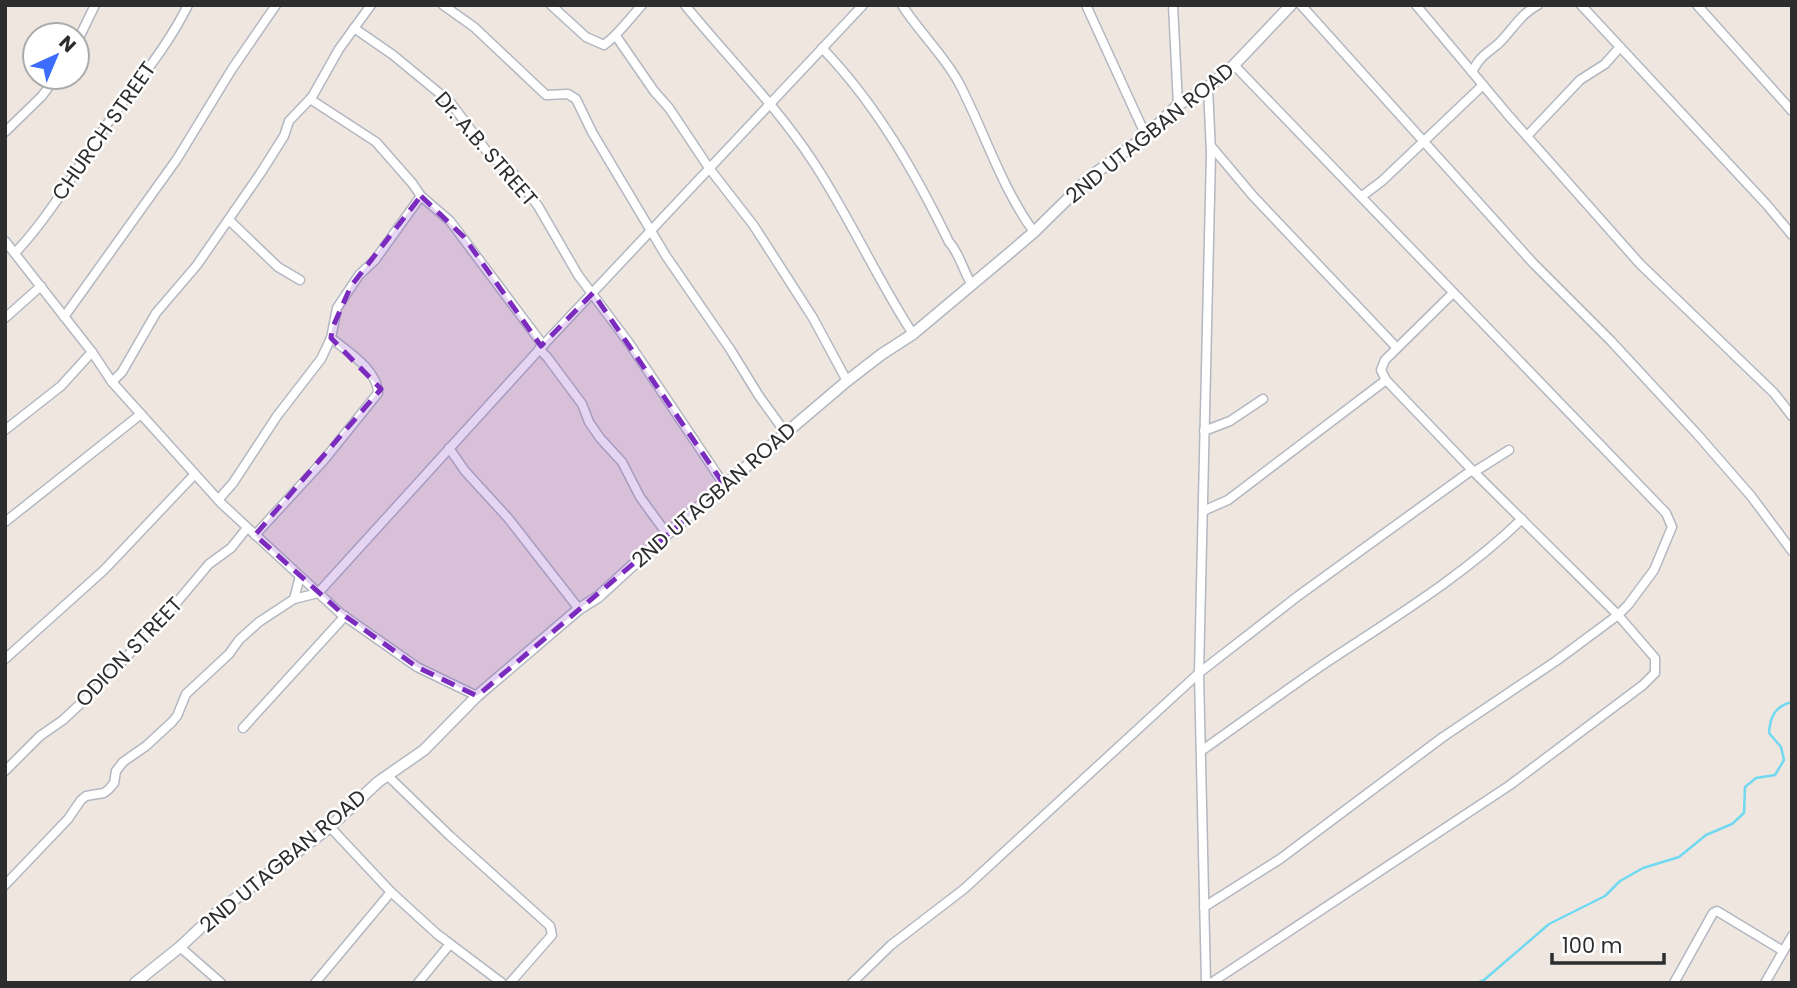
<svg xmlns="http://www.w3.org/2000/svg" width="1797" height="988" viewBox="0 0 1797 988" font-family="Poppins,sans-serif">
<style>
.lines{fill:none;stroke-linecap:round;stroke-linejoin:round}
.stream{stroke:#71d8f2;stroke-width:2.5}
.minor-casing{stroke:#b3b7c1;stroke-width:11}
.tertiary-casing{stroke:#b3b7c1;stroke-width:13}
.minor{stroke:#fff;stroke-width:8}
.tertiary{stroke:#fff;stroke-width:10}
.marked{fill:#7b2cbf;fill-opacity:0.2;stroke:#7b2cbf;stroke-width:5;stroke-dasharray:14 9;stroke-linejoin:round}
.labels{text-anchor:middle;stroke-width:5;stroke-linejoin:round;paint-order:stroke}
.street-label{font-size:21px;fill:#2d2d2d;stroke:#fff}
</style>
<rect width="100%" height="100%" fill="#efe7df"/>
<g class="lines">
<path class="stream" d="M1477,983L1484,980L1549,924L1605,896L1620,881L1643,868L1679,857L1706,835L1732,824L1744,813L1745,787L1756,778L1775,775L1784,760L1781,747L1769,733C1770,717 1775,706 1792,702"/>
<defs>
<g id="minor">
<polyline points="443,5 474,27 546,95 568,94 576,99 592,132 666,256 730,349 759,396 785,432"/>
<path d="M551,5L586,37L604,45C619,34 629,19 642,5"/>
<path d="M685,5C728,58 776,105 814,163C850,218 877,279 913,334"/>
<path d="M902,5C919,32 944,55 959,83C985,133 1001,187 1034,232"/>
<polyline points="1086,5 1146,136"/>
<polyline points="1173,5 1178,105"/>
<polyline points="1301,5 1533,263 1611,341 1697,434 1751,496 1792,551"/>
<polyline points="1416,5 1509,116 1640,264 1774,393 1792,416"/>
<polyline points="1581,5 1767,205 1792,235"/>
<polyline points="1697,5 1792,111"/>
<polyline points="354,28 393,55 450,102 491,157 513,173 538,206 578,275 629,343 725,486"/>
<polyline points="616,36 654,91 669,108 709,168 754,226 813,318 847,381"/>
<polyline points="77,42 95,5"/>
<path d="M822,48C876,104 915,172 949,242C960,254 963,271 972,285"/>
<path d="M1472,72C1481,55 1485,55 1498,44C1512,31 1520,14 1538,5"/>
<polyline points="310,99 376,142 412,183 421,196 450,221 543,345"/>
<polyline points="5,132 42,96 56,77"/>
<polyline points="1527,136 1580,80 1605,64 1620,47"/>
<polyline points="1211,146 1253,196 1397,348"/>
<polyline points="1362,196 1382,181 1483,85"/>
<polyline points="229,220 278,267 300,280"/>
<polyline points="5,241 92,352 112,382 222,504 340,613 417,667 477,696"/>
<path d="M15,253C53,213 80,162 112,117C138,81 168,46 188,5"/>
<polyline points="64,317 177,159 232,69 276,5"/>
<polyline points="5,318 41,286"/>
<polyline points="539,349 547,357 582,404 589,422 600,438 622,462 640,497 667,534"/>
<polyline points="112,382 122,372 156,313 197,265 260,174 284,136 289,121 312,97 339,49 371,5"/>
<polyline points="5,430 61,386 92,352"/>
<polyline points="1204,431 1230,421 1263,399"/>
<polyline points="449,448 465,471 508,518 579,609"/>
<polyline points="1474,472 1509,450"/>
<polyline points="218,500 233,483 277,416 321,359 331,338 337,308 359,275 375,260 421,196"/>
<polyline points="1203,511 1228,500 1386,380"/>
<polyline points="5,522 141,414"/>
<path d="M255,535L324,460L378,393C378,370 347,351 331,338"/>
<polyline points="318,593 548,340 863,5"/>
<polyline points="294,599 300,576"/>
<polyline points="5,659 104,570 195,474"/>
<polyline points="243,728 345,616"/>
<path d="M1204,749C1245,720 1286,690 1327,662C1395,617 1463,576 1522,519"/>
<polyline points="5,771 40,736 63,720 95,690 167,614 209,564 231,548 247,528"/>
<polyline points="387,775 450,836 550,926 552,935 510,983"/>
<polyline points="330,827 391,892 437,934 502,983"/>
<polyline points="5,885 68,819 81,800 86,796 104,793 109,789 114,783 116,771 123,762 146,746 172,722 177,716 186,694 229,654 239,640 259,622 294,599 318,593"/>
<polyline points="1204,907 1280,859 1443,737 1556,661 1618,615 1628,605 1654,570 1672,527 1666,513 1234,65"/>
<polyline points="180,947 221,983"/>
<polyline points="315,983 391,892"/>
<polyline points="418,983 450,944"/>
<polyline points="852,983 891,945 964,889 1199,673 1298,596 1472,470"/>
<polyline points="1206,983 1199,673 1211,153 1208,87"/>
<polyline points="1211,983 1510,785 1643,685 1655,673 1655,658 1618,615 1474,472 1386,380 1381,370 1385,360 1453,293"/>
<polyline points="1674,983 1713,913 1717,911 1783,951"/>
<polyline points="1765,983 1792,936"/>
</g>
<polyline id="tertiary" points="135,983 180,947 215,914 330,827 378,782 424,750 477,696 579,609 598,597 667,534 847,381 882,354 913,334 1006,256 1034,232 1090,177 1146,136 1178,105 1208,87 1234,65 1291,5"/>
</defs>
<use href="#minor" class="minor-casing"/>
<use href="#tertiary" class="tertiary-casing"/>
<use href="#minor" class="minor"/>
<use href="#tertiary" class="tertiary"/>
</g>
<path class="marked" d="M421,196L464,237L541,346L593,293L725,486L477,696L417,667L345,616L255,535L381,389L331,338L332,329L351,286Z"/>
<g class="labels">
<g class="street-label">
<text transform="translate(104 131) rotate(-55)" y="7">CHURCH STREET</text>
<text transform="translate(1150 133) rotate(-39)" y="7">2ND UTAGBAN ROAD</text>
<text transform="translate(486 149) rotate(49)" y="7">Dr. A.B. STREET</text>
<text transform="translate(714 495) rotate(-41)" y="7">2ND UTAGBAN ROAD</text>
<text transform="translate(129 652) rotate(-46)" y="7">ODION STREET</text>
<text transform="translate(283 861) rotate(-40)" y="7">2ND UTAGBAN ROAD</text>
</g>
</g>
<rect width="1797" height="988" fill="none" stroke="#2d2d2d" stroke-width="14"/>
<g transform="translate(56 56) rotate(44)"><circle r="33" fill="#ffffff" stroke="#ababab" stroke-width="2"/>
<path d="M0-5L12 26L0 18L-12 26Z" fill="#3c6dff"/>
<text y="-10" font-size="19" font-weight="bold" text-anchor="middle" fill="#2d2d2d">N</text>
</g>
<path d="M1552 953v10h112v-10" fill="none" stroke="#2d2d2d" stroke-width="3.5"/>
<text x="1562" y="953" font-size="21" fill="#2d2d2d" stroke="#ffffff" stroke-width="5" paint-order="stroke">100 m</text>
</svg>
